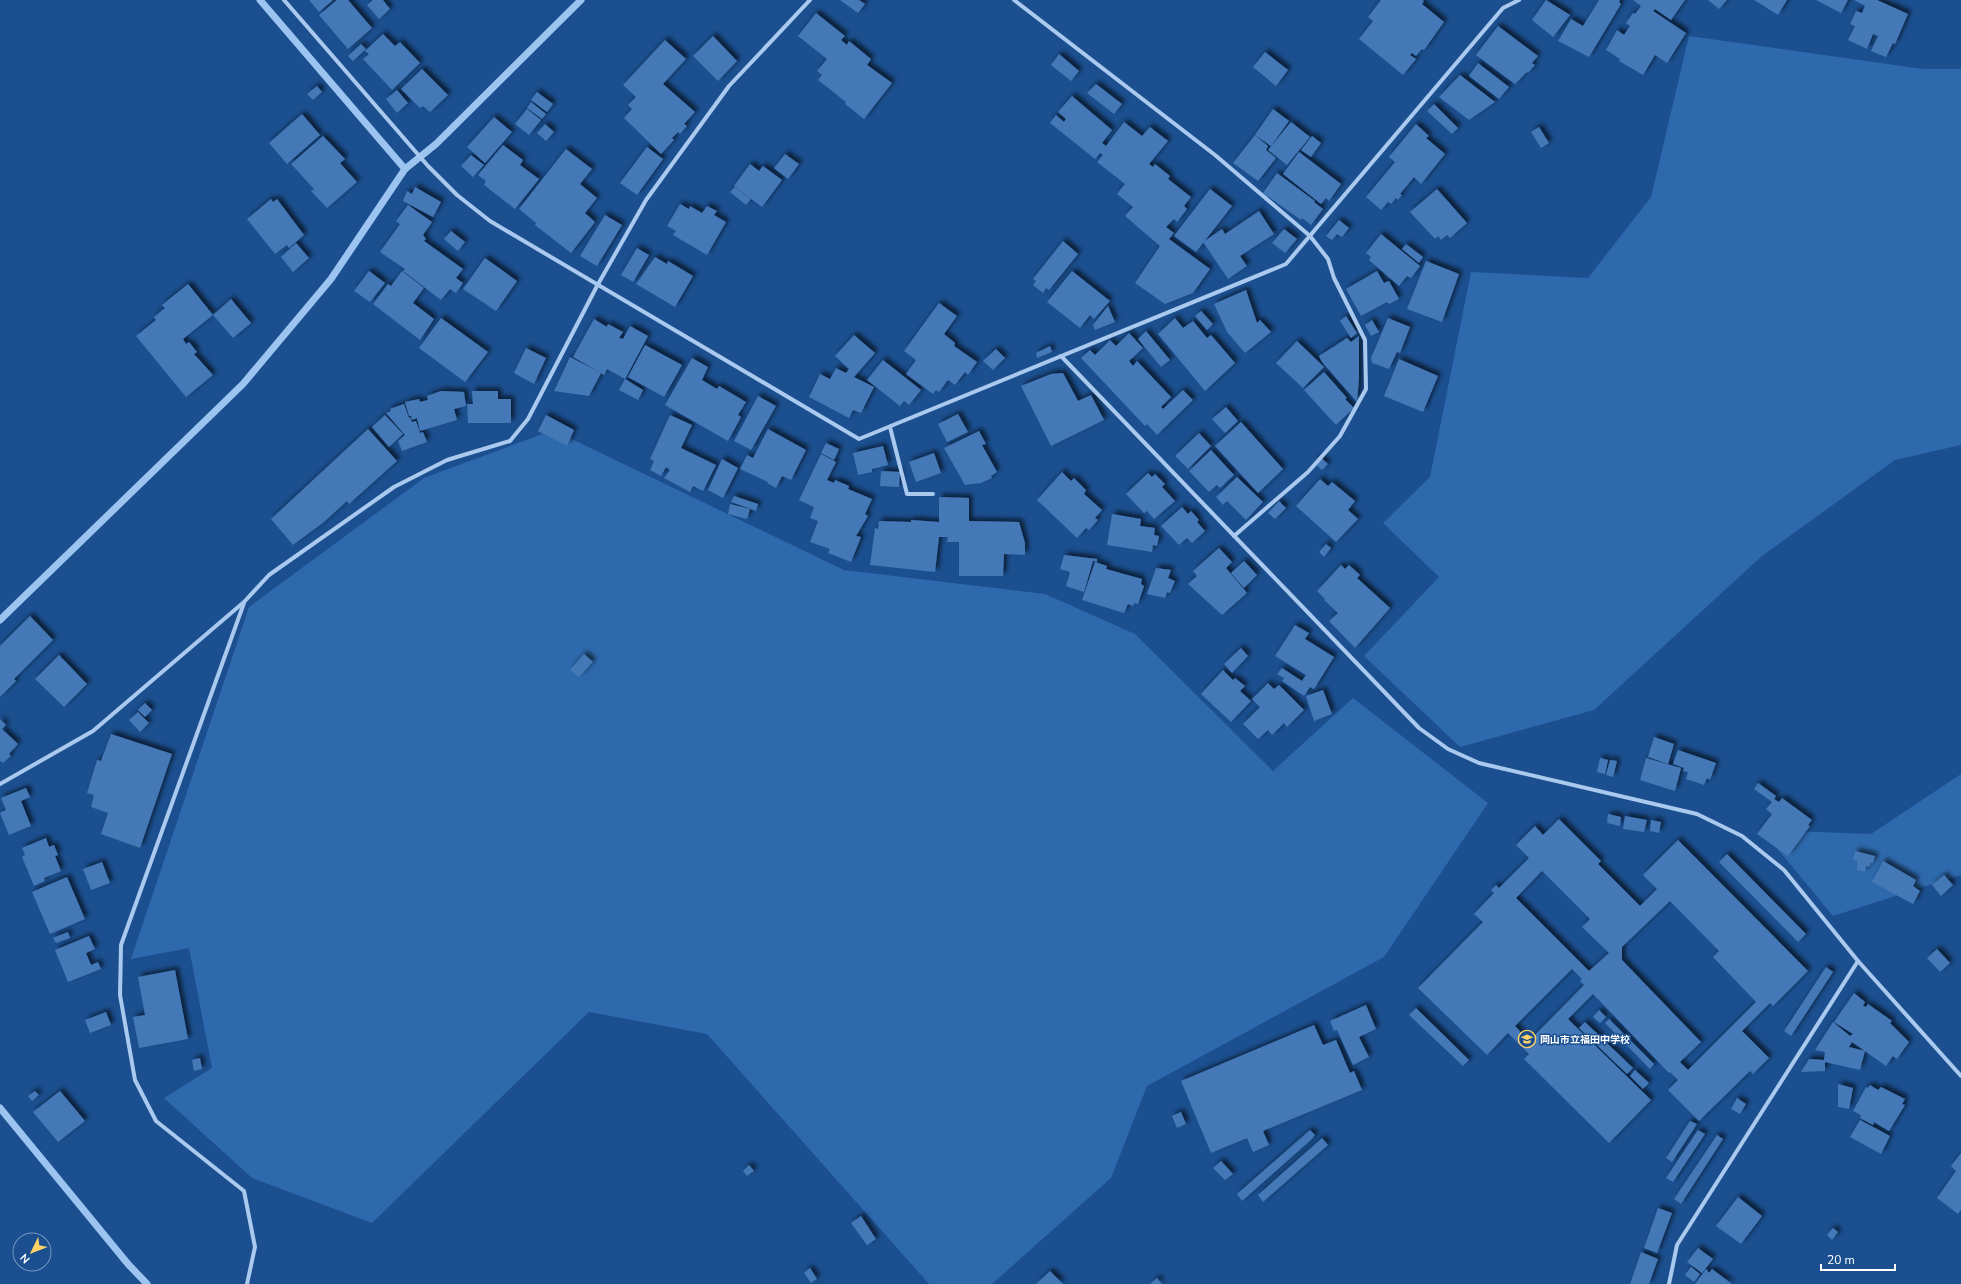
<svg xmlns="http://www.w3.org/2000/svg" width="1961" height="1284" viewBox="0 0 1961 1284" font-family="'Nunito Sans','Noto Sans JP',sans-serif">
<style>
.green{fill:#2e69ad}
.lines{fill:none;stroke-linecap:round;stroke-linejoin:round}
.stream{stroke:#9cc4f0;stroke-width:7}
.building{fill:#4478b7;fill-rule:evenodd;filter:url(#shadow)}
.street{stroke:#a9c9ee;stroke-width:4}
.labels{text-anchor:middle;stroke-width:3;stroke-linejoin:round;paint-order:stroke}
.poi-label{font-size:10px;font-weight:bold;fill:#fff;stroke:#1b4f8f;text-anchor:start}
</style>
<defs>
<filter id="shadow"><feDropShadow dx="3.5" dy="-3.5" stdDeviation="2" flood-color="#0009"/></filter>
</defs>
<rect width="100%" height="100%" fill="#1b4f8f"/>
<g class="green">
<polygon points="1689,36 1923,69 1961,69 1961,445 1895,460 1762,556 1594,710 1460,747 1364,656 1439,577 1383,523 1430,477 1471,272 1588,278 1651,197"/>
<polygon points="553,430 844,570 1045,594 1135,634 1273,771 1353,698 1488,803 1384,957 1147,1086 1111,1178 992,1284 929,1284 707,1034 589,1012 372,1223 252,1178 164,1098 212,1068 189,948 131,959 249,607 424,478"/>
<polygon points="1961,774 1961,875 1833,916 1762,830 1871,834"/>
</g>
<g class="lines">
<g class="stream">
<polyline points="260,0 405,169"/>
<polyline points="0,620 243,384 331,279 405,169 436,144 581,0"/>
<polyline points="0,1108 128,1264 147,1284"/>
</g>
</g>
<g class="building">
<polygon points="309,0 333,0 319,12"/>
<polygon points="337,0 348,0 372,28 348,49 319,15"/>
<polygon points="373,0 383,0 390,9 379,19 367,5"/>
<polygon points="840,0 859,0 865,4 858,13"/>
<polygon points="1381,0 1422,0 1424,1 1422,4 1444,22 1424,50 1422,49 1416,56 1412,53 1410,55 1416,59 1403,75 1359,39 1373,21 1368,17"/>
<polygon points="1546,0 1570,15 1553,37 1532,20"/>
<polygon points="1599,0 1620,0 1619,2 1621,4 1589,57 1558,41 1571,19 1583,26"/>
<polygon points="1633,0 1685,0 1671,20 1655,9 1653,11 1686,33 1667,63 1655,55 1643,75 1619,61 1620,59 1606,50 1617,30 1624,35 1630,26 1626,23 1633,13 1635,14 1641,6"/>
<polygon points="1708,0 1727,0 1719,9"/>
<polygon points="1754,0 1787,0 1778,15"/>
<polygon points="1816,0 1848,0 1841,13"/>
<polygon points="1854,0 1877,0 1908,14 1895,44 1893,43 1886,57 1871,51 1878,36 1873,34 1867,49 1848,40 1855,26 1850,24 1856,11 1862,13 1865,6"/>
<polygon points="816,13 845,36 841,40 847,45 849,41 871,59 867,65 892,83 864,119 845,104 846,102 818,80 822,75 817,71 827,59 798,36"/>
<polygon points="1498,26 1538,56 1532,63 1535,65 1528,73 1527,72 1515,84 1476,55"/>
<polygon points="383,34 395,46 400,42 420,63 392,90 363,59 369,54 365,51"/>
<polygon points="713,36 737,61 718,81 693,56"/>
<polygon points="665,40 686,59 663,84 695,112 684,124 687,126 680,134 678,132 672,138 674,140 661,154 624,118 632,109 628,105 636,97 623,85"/>
<polygon points="361,44 366,49 353,61 348,56"/>
<polygon points="1265,52 1288,70 1276,86 1253,67"/>
<polygon points="1059,54 1079,71 1071,81 1051,65"/>
<polygon points="1478,63 1509,87 1499,99 1469,76"/>
<polygon points="422,69 448,95 430,112 423,106 420,108 401,89"/>
<polygon points="1460,75 1495,102 1469,120 1439,97"/>
<polygon points="1096,84 1122,104 1114,114 1087,93"/>
<polygon points="317,86 322,92 313,100 307,94"/>
<polygon points="397,90 408,103 397,113 386,99"/>
<polygon points="537,92 553,104 547,112 531,100"/>
<polygon points="1072,96 1112,130 1102,143 1106,146 1124,122 1142,136 1150,127 1168,141 1149,164 1153,167 1155,164 1170,176 1168,179 1191,197 1184,206 1187,209 1177,222 1174,219 1166,227 1174,233 1169,239 1210,269 1193,293 1165,304 1135,283 1160,246 1125,216 1133,207 1117,194 1125,184 1097,162 1103,155 1100,153 1095,159 1050,123 1056,115 1064,122 1066,119 1058,112"/>
<polygon points="531,102 546,114 542,119 527,108"/>
<polygon points="1434,104 1458,128 1452,134 1427,111"/>
<polygon points="527,109 541,120 529,135 515,124"/>
<polygon points="1273,109 1289,121 1271,146 1255,135"/>
<polygon points="302,114 320,135 287,164 269,143"/>
<polygon points="494,117 512,132 485,163 467,147"/>
<polygon points="1291,122 1310,137 1287,165 1268,150"/>
<polygon points="545,124 554,132 546,141 537,133"/>
<polygon points="1416,124 1429,136 1426,138 1445,154 1421,184 1414,177 1400,194 1402,195 1398,200 1396,198 1391,204 1388,202 1381,210 1366,197 1395,162 1389,157"/>
<polygon points="1539,127 1549,143 1541,148 1531,132"/>
<polygon points="1255,135 1268,146 1266,150 1276,158 1258,181 1233,163"/>
<polygon points="323,136 345,159 340,163 357,182 327,208 311,191 314,189 291,164"/>
<polygon points="1312,136 1321,143 1311,157 1301,150"/>
<polygon points="503,145 523,160 520,165 539,179 515,209 484,185 486,181 478,175"/>
<polygon points="647,147 663,159 637,195 620,183"/>
<polygon points="566,149 592,169 580,184 597,198 585,213 595,222 571,253 535,225 536,223 519,209"/>
<polygon points="1299,152 1341,184 1329,201 1326,198 1321,204 1283,174"/>
<polygon points="785,154 799,164 788,179 774,168"/>
<polygon points="471,155 484,165 473,177 461,166"/>
<polygon points="750,164 759,171 763,166 782,180 762,207 734,186"/>
<polygon points="1277,173 1315,201 1314,202 1323,209 1311,225 1302,218 1301,220 1263,193"/>
<polygon points="415,187 441,202 433,217 403,201 407,191 412,194"/>
<polygon points="735,187 751,199 746,205 730,192"/>
<polygon points="1210,189 1232,206 1196,252 1174,236"/>
<polygon points="1437,189 1467,223 1450,238 1447,235 1441,240 1438,236 1435,239 1410,212"/>
<polygon points="271,199 273,202 277,199 304,235 289,248 287,245 275,254 247,219"/>
<polygon points="680,204 689,209 690,206 702,213 707,206 717,211 714,215 726,222 707,255 673,235 676,231 667,226"/>
<polygon points="408,205 432,222 423,235 426,239 424,241 463,269 456,278 463,283 456,293 450,289 441,300 403,271 405,269 380,252 400,224 396,221"/>
<polygon points="1259,211 1274,234 1240,256 1247,266 1228,279 1203,242 1222,229 1225,234"/>
<polygon points="605,215 622,225 597,266 580,256"/>
<polygon points="1339,220 1349,228 1342,237 1337,234 1332,240 1326,236"/>
<polygon points="1284,229 1297,239 1285,253 1272,243"/>
<polygon points="451,231 465,242 458,251 444,239"/>
<polygon points="1381,234 1420,266 1411,278 1407,276 1399,286 1369,260 1371,257 1366,253"/>
<polygon points="1063,241 1078,254 1049,290 1046,288 1043,293 1033,285 1036,281 1033,279"/>
<polygon points="296,243 309,258 293,272 281,257"/>
<polygon points="1406,244 1423,257 1419,263 1402,249"/>
<polygon points="637,248 649,255 633,282 621,275"/>
<polygon points="655,257 667,264 668,261 693,276 675,307 636,284"/>
<polygon points="485,258 517,281 496,311 463,289"/>
<polygon points="1426,261 1459,274 1442,322 1407,309"/>
<polygon points="369,271 385,283 370,302 354,291"/>
<polygon points="402,271 424,288 413,303 434,319 420,340 373,304 388,284 391,286"/>
<polygon points="1072,271 1110,301 1094,319 1090,315 1080,328 1047,302"/>
<polygon points="1377,271 1384,283 1389,281 1399,299 1389,304 1387,302 1361,316 1346,289"/>
<polygon points="188,284 213,315 231,299 251,323 233,338 213,315 183,339 186,344 189,342 197,352 194,354 213,375 186,397 136,336 156,320 154,317 165,308 162,305"/>
<polygon points="1246,290 1257,323 1260,320 1271,332 1245,353 1227,332 1214,304"/>
<polygon points="939,303 957,316 944,334 955,343 954,346 977,362 968,375 965,372 955,385 948,380 939,392 936,390 933,394 906,374 916,360 904,351"/>
<polygon points="1108,306 1115,322 1095,330 1093,325"/>
<polygon points="1201,311 1213,324 1207,330 1195,316"/>
<polygon points="1346,316 1357,333 1351,338 1340,321"/>
<polygon points="441,318 488,352 465,382 419,348"/>
<polygon points="1175,318 1183,328 1193,321 1207,338 1211,335 1235,363 1205,391 1158,334"/>
<polygon points="1388,318 1410,327 1400,353 1397,352 1389,369 1372,363 1371,358"/>
<polygon points="594,319 607,327 608,324 623,332 619,338 623,339 630,326 648,336 625,379 607,369 604,375 573,357"/>
<polygon points="1372,320 1379,332 1371,336 1365,325"/>
<polygon points="1146,331 1170,360 1161,367 1138,339"/>
<polygon points="1129,333 1143,348 1129,361 1133,366 1137,361 1171,397 1161,407 1163,409 1183,390 1193,400 1157,435 1147,424 1145,426 1081,358 1090,350 1095,355 1110,340 1116,346"/>
<polygon points="854,335 875,353 854,377 874,387 861,413 853,410 849,418 809,397 820,374 830,379 836,368 846,373 849,369 835,356"/>
<polygon points="1359,336 1359,379 1357,402 1322,362 1319,356 1347,338 1351,342"/>
<polygon points="1297,341 1324,367 1303,388 1276,363"/>
<polygon points="645,345 682,365 664,397 628,377"/>
<polygon points="1050,346 1052,352 1037,358 1036,353"/>
<polygon points="526,348 546,358 534,384 514,373"/>
<polygon points="996,349 1005,358 993,370 983,361"/>
<polygon points="570,357 601,373 589,396 554,391"/>
<polygon points="692,358 708,367 702,380 717,389 719,386 746,402 738,415 741,417 728,441 665,405"/>
<polygon points="1399,359 1438,376 1423,412 1384,396"/>
<polygon points="883,360 921,390 909,405 904,401 900,406 867,380"/>
<polygon points="1324,372 1347,398 1345,399 1354,408 1336,425 1304,390"/>
<polygon points="1063,373 1078,401 1091,395 1104,420 1051,446 1021,386 1051,374"/>
<polygon points="625,379 643,390 638,400 619,390"/>
<polygon points="441,391 464,392 466,406 454,409 457,420 420,431 417,418 412,420 411,416 409,416 405,402 419,399 420,402 428,400 427,396"/>
<polygon points="472,391 498,391 498,399 511,399 511,423 468,423 467,404 473,404"/>
<polygon points="758,396 776,406 751,450 734,441"/>
<polygon points="404,404 409,418 410,417 412,422 416,421 420,433 423,432 427,442 402,451 398,441 405,435 386,413 391,411 390,409"/>
<polygon points="1226,407 1238,421 1225,433 1212,419"/>
<polygon points="958,414 968,432 947,442 938,424"/>
<polygon points="385,415 403,434 389,447 372,427"/>
<polygon points="546,415 574,430 567,446 538,431"/>
<polygon points="670,415 692,425 681,448 716,465 703,491 693,486 690,492 664,478 670,470 666,467 661,476 650,470 654,461 650,459"/>
<polygon points="1241,422 1283,469 1258,493 1215,446"/>
<polygon points="368,429 397,461 349,504 347,501 324,522 293,545 271,519"/>
<polygon points="768,429 806,450 791,480 782,476 776,488 767,483 768,482 740,469 747,455 753,458"/>
<polygon points="979,431 986,444 982,445 997,472 991,476 992,478 981,483 965,485 944,448"/>
<polygon points="1199,433 1211,446 1188,469 1175,456"/>
<polygon points="826,443 839,449 834,460 821,453"/>
<polygon points="883,446 888,465 872,469 872,472 858,475 853,453"/>
<polygon points="1211,450 1234,475 1220,488 1217,485 1209,492 1189,471"/>
<polygon points="934,453 941,473 916,482 909,462"/>
<polygon points="821,454 836,462 827,480 834,483 835,480 849,486 848,489 872,499 865,514 868,516 856,536 861,537 851,562 828,553 830,549 810,542 818,521 810,518 814,507 799,500"/>
<polygon points="1320,457 1328,464 1322,470 1314,463"/>
<polygon points="722,459 738,468 723,498 708,490"/>
<polygon points="881,471 900,472 899,487 880,486"/>
<polygon points="1062,472 1071,481 1074,478 1086,490 1084,494 1102,510 1095,518 1098,520 1089,530 1086,528 1077,538 1037,500"/>
<polygon points="1148,473 1152,477 1155,474 1165,484 1162,487 1175,501 1154,519 1147,511 1144,513 1126,494"/>
<polygon points="1237,477 1263,502 1246,520 1227,501 1223,505 1216,497"/>
<polygon points="1320,479 1328,486 1332,482 1355,501 1348,510 1358,519 1336,542 1296,506"/>
<polygon points="734,496 758,504 756,511 731,502"/>
<polygon points="939,497 969,498 969,521 1019,522 1025,543 1025,555 1004,554 1003,576 959,576 959,542 947,542 948,537 939,537 935,572 870,565 875,528 878,529 879,521 911,522 911,520 939,522"/>
<polygon points="1279,501 1286,508 1275,519 1268,513"/>
<polygon points="730,504 750,509 747,519 728,514"/>
<polygon points="1182,507 1188,514 1191,511 1199,520 1197,522 1205,531 1192,543 1187,538 1179,545 1161,526"/>
<polygon points="1112,514 1141,519 1140,526 1155,528 1154,535 1159,536 1157,546 1153,545 1152,552 1107,545"/>
<polygon points="1326,544 1331,548 1324,557 1319,552"/>
<polygon points="1219,548 1232,562 1226,568 1247,593 1222,615 1188,584 1197,576 1193,571"/>
<polygon points="1064,555 1097,559 1097,562 1090,560 1093,561 1084,592 1066,586 1070,572 1060,569"/>
<polygon points="1244,561 1257,575 1244,588 1231,573"/>
<polygon points="1095,562 1107,566 1106,569 1142,579 1141,584 1144,586 1138,604 1134,603 1133,606 1128,604 1124,613 1082,600"/>
<polygon points="1341,565 1345,569 1349,565 1360,575 1357,578 1390,608 1355,648 1329,621 1338,613 1324,600 1325,599 1317,591"/>
<polygon points="1156,568 1171,570 1168,578 1175,581 1170,593 1167,592 1165,598 1147,594"/>
<polygon points="30,616 53,640 14,679 16,681 0,697 0,646"/>
<polygon points="1295,625 1309,633 1305,639 1334,657 1314,689 1310,687 1304,696 1282,681 1284,678 1277,674 1282,668 1302,681 1306,675 1275,656"/>
<polygon points="1241,648 1248,656 1232,673 1224,664"/>
<polygon points="584,654 593,662 579,677 570,670"/>
<polygon points="59,655 87,684 64,707 35,679"/>
<polygon points="1223,670 1233,680 1235,678 1245,686 1240,691 1251,701 1231,722 1201,694"/>
<polygon points="1268,683 1274,689 1279,685 1304,710 1287,727 1284,723 1272,735 1268,730 1258,739 1243,724 1260,707 1252,699"/>
<polygon points="1323,690 1332,714 1314,721 1306,696"/>
<polygon points="145,703 152,710 145,717 138,710"/>
<polygon points="138,712 149,723 140,732 129,720"/>
<polygon points="0,719 6,725 2,729 18,744 9,754 11,756 3,763 1,761 0,762"/>
<polygon points="111,734 172,754 140,848 101,834 108,813 91,807 94,795 87,793 97,760 101,761"/>
<polygon points="1654,737 1674,744 1668,764 1648,757"/>
<polygon points="1678,750 1716,763 1710,780 1707,778 1704,785 1686,779 1688,772 1683,771 1684,768 1673,764"/>
<polygon points="1600,758 1608,760 1605,774 1597,772"/>
<polygon points="1646,758 1681,768 1675,791 1640,780"/>
<polygon points="1610,760 1617,761 1613,777 1606,775"/>
<polygon points="1758,783 1776,796 1774,799 1779,802 1782,798 1812,820 1808,825 1810,826 1788,856 1757,834 1772,814 1766,809 1772,802 1754,789"/>
<polygon points="26,788 30,797 21,801 31,826 9,835 0,813 6,810 1,798"/>
<polygon points="1608,814 1621,817 1620,826 1607,823"/>
<polygon points="1625,816 1647,820 1644,832 1623,829"/>
<path d="M1559,819L1601,861L1598,864L1640,906L1657,889L1643,875L1678,840L1808,971L1773,1006L1770,1003L1742,1031L1769,1058L1753,1074L1750,1071L1699,1121L1668,1090L1678,1080L1670,1072L1669,1073L1593,994L1568,1019L1651,1100L1609,1143L1524,1059L1529,1054L1508,1033L1487,1055L1418,988L1483,922L1474,914L1494,893L1491,890L1496,885L1499,888L1529,858L1516,845L1535,826L1543,835ZM1542,871L1590,919L1582,927L1609,953L1589,971L1516,898ZM1670,901L1719,951L1713,957L1756,1002L1688,1070L1680,1062L1701,1042L1622,960V947ZM1572,969L1582,979L1580,981L1584,985L1529,1041L1515,1026Z"/>
<polygon points="1651,820 1661,822 1659,833 1650,831"/>
<polygon points="46,838 49,847 54,845 58,855 55,856 61,871 44,878 45,881 34,886 22,857 25,855 22,848"/>
<polygon points="1855,851 1875,856 1873,863 1871,863 1869,867 1866,866 1865,872 1857,870 1857,861 1853,860"/>
<polygon points="1727,854 1806,934 1798,942 1719,862"/>
<polygon points="1883,861 1916,880 1913,886 1920,891 1913,904 1872,882"/>
<polygon points="102,862 110,883 91,890 83,869"/>
<polygon points="1944,875 1953,885 1941,896 1932,885"/>
<polygon points="67,877 85,919 50,934 32,892"/>
<polygon points="68,932 70,938 56,943 53,938"/>
<polygon points="89,936 95,949 86,953 91,965 98,962 101,969 68,982 55,950"/>
<polygon points="1937,949 1950,963 1940,972 1927,958"/>
<polygon points="1826,967 1833,972 1791,1036 1784,1031"/>
<polygon points="175,970 188,1039 139,1048 133,1017 145,1015 138,977"/>
<polygon points="1854,993 1865,1002 1863,1006 1866,1007 1868,1004 1892,1021 1890,1023 1909,1042 1897,1059 1893,1056 1886,1066 1852,1042 1849,1047 1865,1051 1860,1070 1825,1062 1825,1071 1801,1072 1809,1059 1824,1060 1825,1052 1815,1050 1833,1022 1850,1036 1853,1034 1834,1022"/>
<polygon points="1366,1005 1376,1029 1359,1037 1369,1057 1353,1065 1337,1030 1334,1031 1330,1021"/>
<polygon points="1416,1008 1469,1060 1463,1066 1409,1015"/>
<polygon points="1599,1010 1606,1017 1600,1023 1593,1017"/>
<polygon points="106,1012 111,1025 90,1033 85,1020"/>
<polygon points="1609,1019 1654,1064 1650,1069 1605,1023"/>
<polygon points="1585,1022 1633,1068 1627,1074 1579,1028"/>
<polygon points="1314,1025 1323,1045 1336,1040 1350,1073 1354,1071 1362,1090 1263,1131 1269,1145 1253,1152 1247,1138 1211,1153 1181,1081"/>
<polygon points="200,1058 202,1069 194,1071 192,1060"/>
<polygon points="1635,1070 1649,1083 1643,1089 1630,1076"/>
<polygon points="1838,1084 1853,1088 1849,1109 1838,1107"/>
<polygon points="1870,1085 1878,1090 1881,1087 1905,1099 1902,1104 1905,1105 1889,1131 1874,1122 1873,1125 1860,1118 1861,1115 1853,1111 1866,1087 1868,1088"/>
<polygon points="35,1091 39,1095 32,1101 28,1096"/>
<polygon points="60,1091 85,1121 58,1142 33,1112"/>
<polygon points="1737,1098 1746,1104 1740,1114 1731,1109"/>
<polygon points="1181,1112 1186,1124 1177,1128 1172,1116"/>
<polygon points="1860,1120 1890,1136 1881,1154 1850,1137"/>
<polygon points="1690,1121 1697,1124 1672,1162 1666,1158"/>
<polygon points="1310,1130 1315,1135 1312,1139 1242,1201 1237,1194"/>
<polygon points="1698,1130 1705,1134 1673,1182 1666,1178"/>
<polygon points="1717,1135 1723,1139 1681,1204 1674,1199"/>
<polygon points="1322,1138 1328,1145 1263,1202 1258,1195"/>
<polygon points="1961,1153 1961,1210 1958,1214 1937,1198 1956,1171 1951,1166"/>
<polygon points="1221,1161 1233,1174 1225,1180 1213,1168"/>
<polygon points="749,1165 754,1171 747,1176 743,1171"/>
<polygon points="1738,1197 1762,1216 1741,1244 1716,1226"/>
<polygon points="1658,1208 1672,1213 1657,1253 1644,1248"/>
<polygon points="861,1216 876,1239 867,1245 851,1223"/>
<polygon points="1833,1228 1838,1232 1832,1240 1827,1235"/>
<polygon points="1698,1248 1713,1259 1702,1273 1687,1262"/>
<polygon points="1641,1252 1658,1259 1649,1284 1630,1284"/>
<polygon points="1691,1267 1700,1274 1694,1282 1685,1275"/>
<polygon points="810,1268 817,1279 811,1283 804,1273"/>
<polygon points="1706,1269 1709,1273 1712,1269 1732,1284 1695,1284"/>
<polygon points="1050,1271 1063,1284 1036,1284"/>
<polygon points="1157,1278 1162,1284 1150,1284"/>
</g>
<g class="lines">
<g class="street">
<polyline points="284,0 428,166 457,195 490,221 859,439 1286,264 1503,8 1519,0"/>
<polyline points="1014,0 1215,155 1310,236 1328,259 1334,278 1365,340 1366,389 1340,436 1308,472 1234,536"/>
<polyline points="1061,356 1419,728 1448,749 1479,763 1697,814 1742,836 1784,870 1858,961 1961,1076"/>
<polyline points="890,427 907,494 933,494"/>
<polyline points="244,603 121,945 120,995 135,1080 156,1121 244,1191 255,1247 247,1284"/>
<polyline points="0,784 93,731 244,602 269,575 394,487 447,460 510,441 528,419 597,286 646,200 729,86 810,0"/>
<polyline points="1669,1284 1677,1245 1858,961"/>
</g>
</g>
<defs>
<symbol id="school-ring" viewBox="-11 -11 22 22"><circle r="9.5" fill="#1b4f8f" stroke="#ffd166" stroke-width="1.5"/><path d="M0-5L7-2L0 1L-7-2ZM-4 1L0 2.5L4 1V4Q0 6-4 4Z" fill="#ffd166"/></symbol>
</defs>
<g fill-rule="evenodd">
<use href="#school-ring" x="1517" y="1029" width="20" height="20"/>
</g>
<g class="labels">
<g class="poi-label">
<text x="1540" y="1043">岡山市立福田中学校</text>
</g>
</g>
<g transform="translate(32 1252) rotate(227)"><circle r="19" fill="#1b4f8f" stroke="#7695bc"/>
<path d="M0-3L7 15L0 10L-7 15Z" fill="#ffd166"/>
<text y="-6" font-size="11" font-weight="bold" text-anchor="middle" fill="#ffffff">N</text>
</g>
<path d="M1821 1264v6h74v-6" fill="none" stroke="#ffffff" stroke-width="2"/>
<text x="1827" y="1264" font-size="12" fill="#ffffff" stroke="#1b4f8f" stroke-width="3" paint-order="stroke">20 m</text>
</svg>
